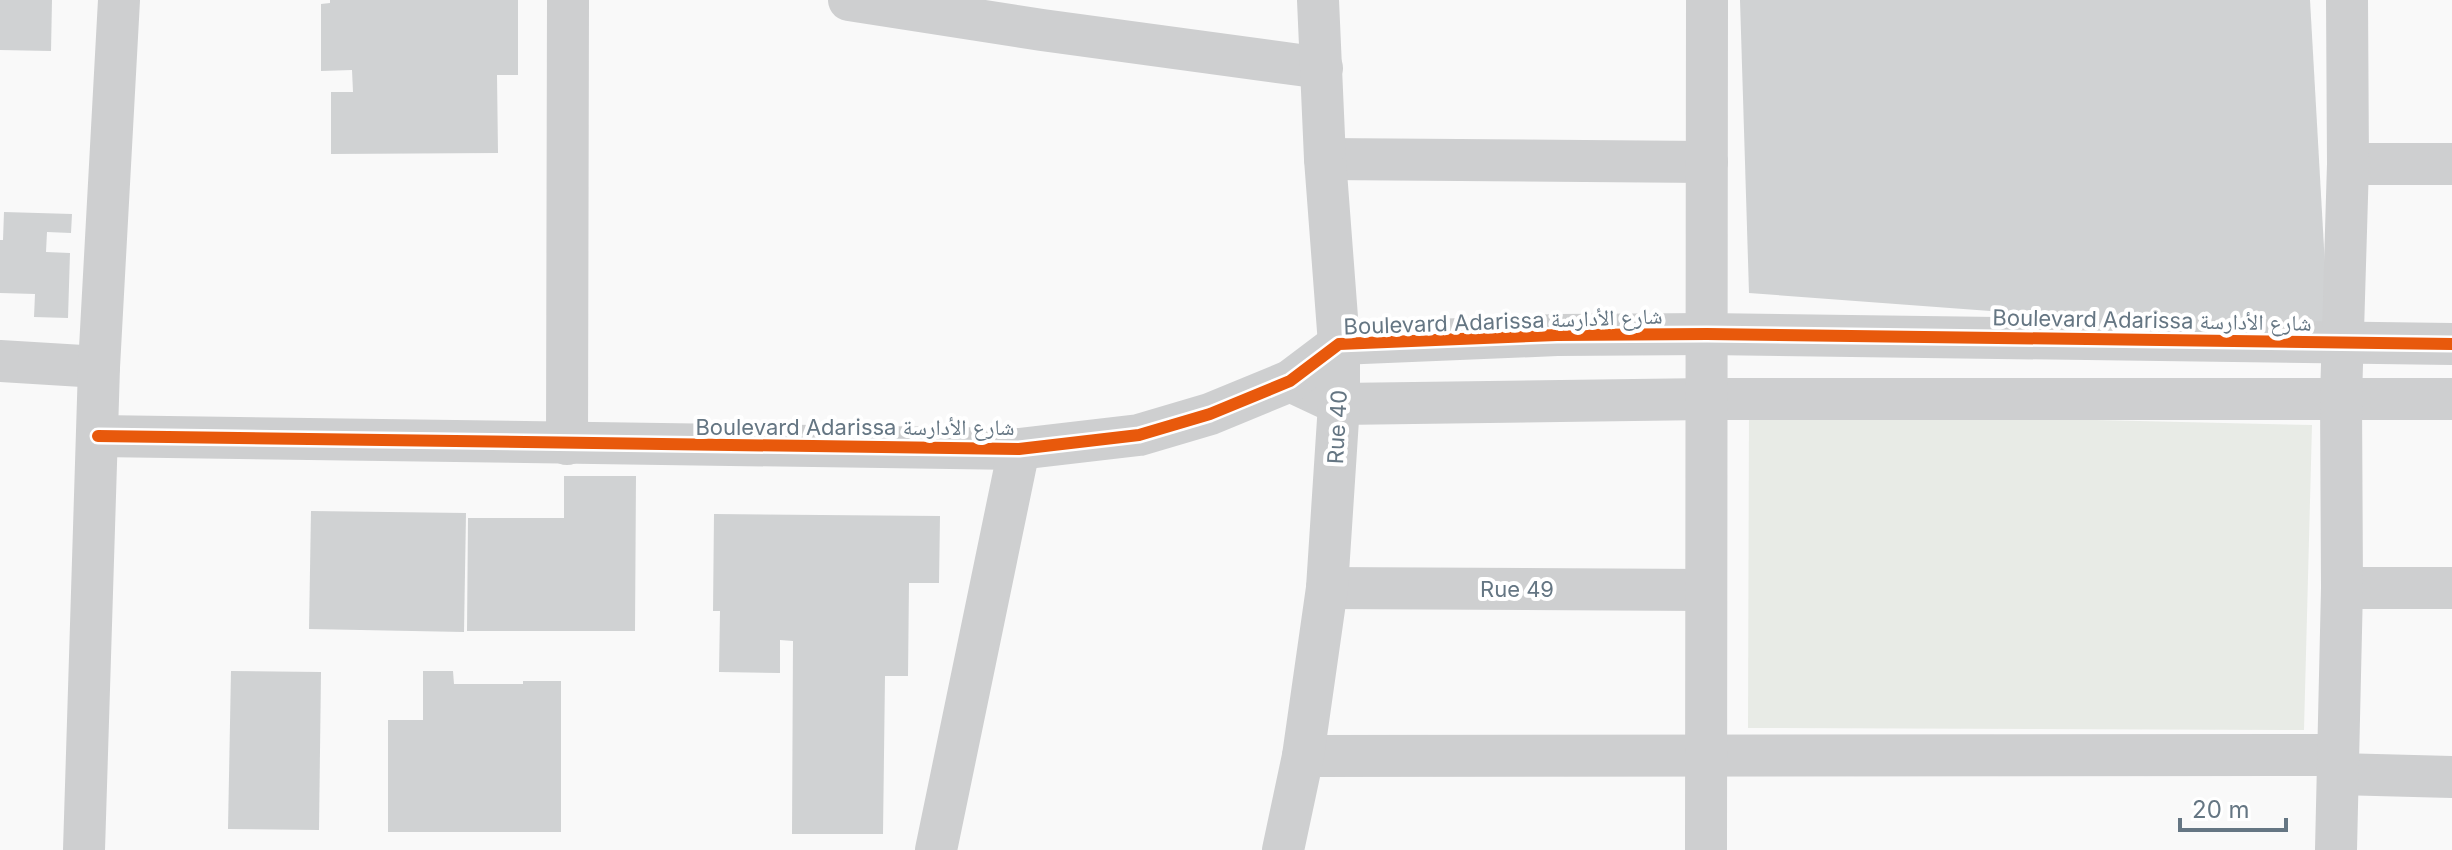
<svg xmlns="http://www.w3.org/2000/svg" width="2452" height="850" viewBox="0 0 2452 850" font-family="Inter,'Noto Naskh Arabic',sans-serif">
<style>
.green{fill:#e8ebe6}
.building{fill:#d0d2d3}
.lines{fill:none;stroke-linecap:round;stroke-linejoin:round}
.street{stroke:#cecfd0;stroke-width:42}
.cycleway-casing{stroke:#fff;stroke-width:17}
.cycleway{stroke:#e8590c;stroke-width:12}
.labels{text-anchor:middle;stroke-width:8;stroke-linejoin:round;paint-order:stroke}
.street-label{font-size:22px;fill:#657683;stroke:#fff}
</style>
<rect width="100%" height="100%" fill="#f9f9f9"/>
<polygon class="green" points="1749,412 2312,425 2304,730 1748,728"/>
<g class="building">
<polygon points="0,0 52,0 51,51 0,50"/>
<polygon points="330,0 518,0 518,75 497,75 498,153 331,154 331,92 353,92 352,70 321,71 321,4 330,3"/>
<polygon points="1740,0 2310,0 2329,336 1749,293"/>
<polygon points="4,212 72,214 71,233 47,232 46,252 70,253 68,318 34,317 35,294 0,293 0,240 3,240"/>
<polygon points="564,476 636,476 635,631 467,631 468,518 564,518"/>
<polygon points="311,511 466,513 464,632 309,629"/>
<polygon points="714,514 940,516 939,583 909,583 908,676 885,676 883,834 792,834 793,641 780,640 780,673 719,672 720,611 713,611"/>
<polygon points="231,671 321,672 319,830 228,829"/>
<polygon points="423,671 453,671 454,684 523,684 523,681 561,681 561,832 388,832 388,720 423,720"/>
</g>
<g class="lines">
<g class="street">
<polyline points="849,0 1042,30 1322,68"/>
<polyline points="1325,159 1707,162"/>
<polyline points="2348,164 2452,164"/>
<polyline points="0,361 99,367"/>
<polyline points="1290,381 1339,404 1707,399 2452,399"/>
<polyline points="98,436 1019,449 1139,435 1210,414 1290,381 1339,344 1557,335 1707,334 2452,344"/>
<polyline points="567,444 568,0"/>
<polyline points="1327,588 1706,590"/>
<polyline points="2342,588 2452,588"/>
<polyline points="1303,756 2338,755"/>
<polyline points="2338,774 2452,777"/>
<polyline points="84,850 99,367 119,0"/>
<polyline points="936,850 1019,449"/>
<polyline points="1283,850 1303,756 1327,588 1339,404 1339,344 1325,159 1318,0"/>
<polyline points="1706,850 1707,0"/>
<polyline points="2336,850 2342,588 2341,398 2348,164 2347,0"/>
</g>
<defs>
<polyline id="cycleway" points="98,436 1019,449 1139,435 1210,414 1290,381 1339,344 1557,335 1707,334 2452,344"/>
</defs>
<use href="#cycleway" class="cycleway-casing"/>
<use href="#cycleway" class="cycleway"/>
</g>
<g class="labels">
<g class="street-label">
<text transform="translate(2152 320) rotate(1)" y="8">Boulevard Adarissa شارع الأدارسة</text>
<text transform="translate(1503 321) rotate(-2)" y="8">Boulevard Adarissa شارع الأدارسة</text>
<text x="855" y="435">Boulevard Adarissa شارع الأدارسة</text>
<text transform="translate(1337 427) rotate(-87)" y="8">Rue 40</text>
<text x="1517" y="597">Rue 49</text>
</g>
</g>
<path d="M2180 818v12h106v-12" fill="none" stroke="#657683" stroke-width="4"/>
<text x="2192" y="818" font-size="24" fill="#657683" stroke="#ffffff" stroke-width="6" paint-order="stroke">20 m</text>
</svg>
